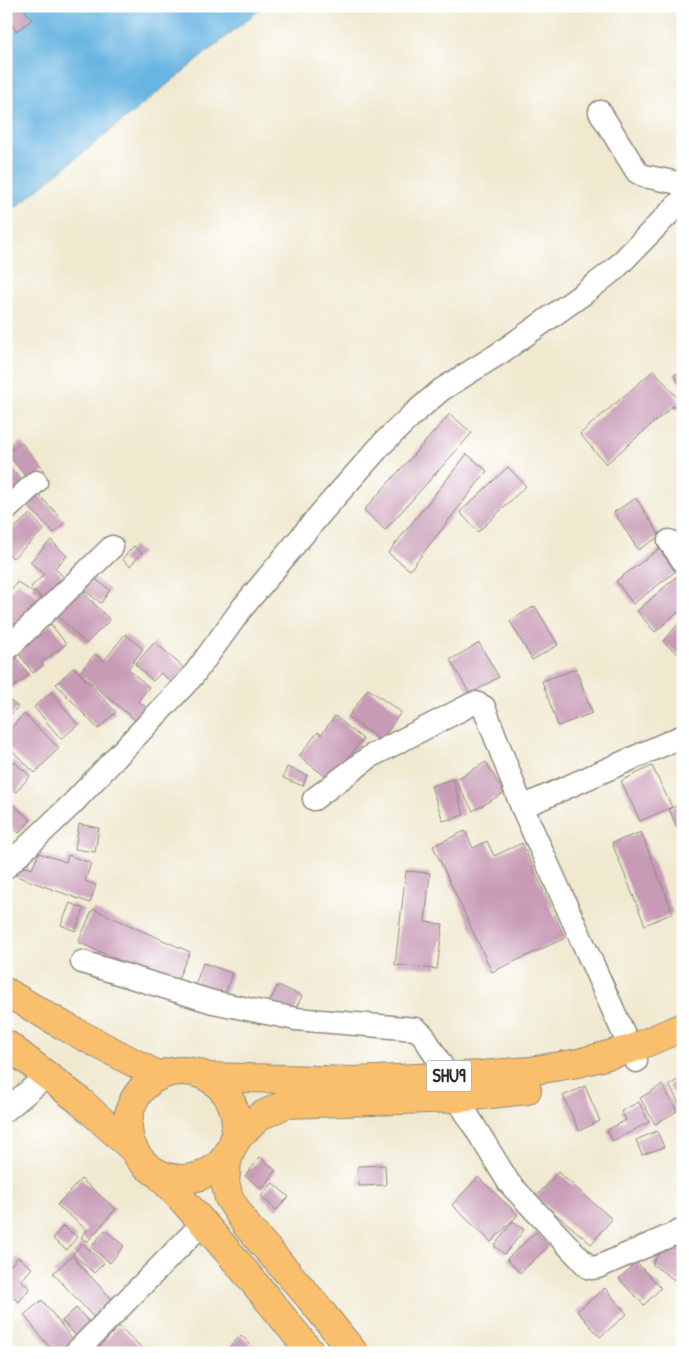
<svg xmlns="http://www.w3.org/2000/svg" width="689" height="1359" viewBox="0 0 689 1359" font-family="'Patrick Hand',sans-serif">
<style>
.water{fill:#67b5e1;stroke:#497086}
.building{fill:#c79ab5}
.lines{fill:none;stroke-linecap:round;stroke-linejoin:round}
.street-casing{stroke:#8e8a7e;stroke-width:25}
.primary-casing{stroke:#8e8a7e;stroke-width:30}
.highway-casing{stroke:#8e8a7e;stroke-width:30}
.street{stroke:#fff;stroke-width:22}
.primary{stroke:#f9bf6d;stroke-width:28}
.highway{stroke:#f9bf6d;stroke-width:28}
.labels{text-anchor:middle;stroke-width:4.5;stroke-linejoin:round;paint-order:stroke}
.shield{fill:#fff;stroke:#6b6b6b;stroke-width:1}
.shield-label{font-size:18px;font-weight:bold;fill:#2b2b2b}
</style>
<rect width="100%" height="100%" fill="#fff"/>
<filter id="ink" filterUnits="userSpaceOnUse"><feTurbulence type="fractalNoise" baseFrequency=".02" numOctaves="2"/><feDisplacementMap in="SourceGraphic" scale="10" xChannelSelector="R" yChannelSelector="G"/><feConvolveMatrix kernelMatrix="1 2 1 2 8 2 1 2 1" color-interpolation-filters="sRGB"/></filter>
<filter id="wash" filterUnits="userSpaceOnUse"><feTurbulence type="fractalNoise" baseFrequency=".0096" numOctaves="4" result="noise"/><feDisplacementMap in="SourceGraphic" scale="20" xChannelSelector="R" yChannelSelector="G"/><feGaussianBlur stdDeviation="1.12" result="paint"/><feColorMatrix in="noise" values="0 0 0 0 0 0 0 0 0 0 0 0 0 0 0 0 0 1.4 0 .05"/><feComposite in="paint" operator="in"/></filter>
<g filter="url(#wash)">
<rect width="100%" height="100%" fill="#f0e9d0"/>
<polygon class="water" points="6,6 264,6 6,215"/>
<g id="blocks">
<g class="building">
<polygon points="6,6 22,6 32,20 16,31 6,15"/>
<polygon points="654,370 683,405 677,411 673,406 606,464 580,434"/>
<polygon points="683,370 683,389 674,375"/>
<polygon points="450,414 472,433 385,530 364,510"/>
<polygon points="21,442 44,471 30,482 7,453"/>
<polygon points="467,454 487,471 410,570 388,553"/>
<polygon points="6,462 27,485 16,495 6,485"/>
<polygon points="508,467 526,486 478,532 460,512"/>
<polygon points="34,490 65,522 54,533 23,501"/>
<polygon points="636,498 660,536 638,550 614,512"/>
<polygon points="30,514 44,530 13,558 6,551 6,525 11,531"/>
<polygon points="51,540 67,556 55,568 68,582 47,603 31,587 44,574 30,562"/>
<polygon points="134,546 142,553 130,566 122,559"/>
<polygon points="659,549 675,572 633,604 616,581"/>
<polygon points="90,575 110,590 101,603 81,588"/>
<polygon points="676,577 683,584 683,608 655,632 637,611"/>
<polygon points="17,582 44,600 24,630 6,618 6,588 11,591"/>
<polygon points="79,588 110,620 86,644 54,612"/>
<polygon points="535,606 558,645 532,660 510,621"/>
<polygon points="683,618 683,658 663,642"/>
<polygon points="51,624 66,644 41,663 43,665 33,673 16,650"/>
<polygon points="125,634 143,649 128,669 149,687 138,701 147,708 136,721 79,673 95,654 104,661"/>
<polygon points="155,642 185,669 172,683 161,673 153,681 135,664"/>
<polygon points="479,643 499,677 470,694 450,660"/>
<polygon points="13,653 29,675 6,693 6,658"/>
<polygon points="74,667 116,712 98,729 56,684"/>
<polygon points="576,669 592,713 558,726 542,681"/>
<polygon points="368,689 401,712 381,741 348,717"/>
<polygon points="51,692 78,725 61,739 34,707"/>
<polygon points="6,697 18,707 6,719"/>
<polygon points="24,714 59,748 35,773 6,745 6,733"/>
<polygon points="335,716 363,739 330,780 299,756 318,732 321,735"/>
<polygon points="13,761 30,776 16,792 6,784 6,769"/>
<polygon points="486,762 504,793 473,811 455,780"/>
<polygon points="652,766 672,807 640,821 621,781"/>
<polygon points="287,767 307,775 303,786 283,778"/>
<polygon points="453,779 464,815 443,821 431,786"/>
<polygon points="6,798 31,820 19,833 6,822"/>
<polygon points="683,803 683,842 669,809"/>
<polygon points="79,824 99,828 95,852 75,849"/>
<polygon points="465,831 473,848 487,841 494,856 522,843 565,938 492,972 433,846"/>
<polygon points="641,832 673,913 645,925 612,843"/>
<polygon points="39,853 66,862 68,855 91,863 85,881 96,885 90,903 16,876 20,865 32,869"/>
<polygon points="406,871 430,873 425,922 443,924 437,969 395,965"/>
<polygon points="70,903 84,909 75,931 61,925"/>
<polygon points="93,909 190,952 175,985 78,942"/>
<polygon points="203,963 232,973 225,995 195,986"/>
<polygon points="278,985 302,996 294,1012 270,1001"/>
<polygon points="683,1077 683,1104 680,1105 669,1085"/>
<polygon points="662,1085 677,1111 655,1124 640,1098"/>
<polygon points="585,1086 600,1121 579,1131 563,1096"/>
<polygon points="639,1102 649,1122 613,1141 607,1130 626,1120 621,1111"/>
<polygon points="657,1131 664,1147 642,1155 636,1140"/>
<polygon points="260,1157 276,1171 262,1189 245,1176"/>
<polygon points="385,1165 386,1185 359,1186 358,1166"/>
<polygon points="558,1172 612,1219 591,1244 536,1197"/>
<polygon points="478,1177 518,1215 491,1242 452,1205"/>
<polygon points="81,1179 116,1209 87,1242 81,1237 87,1230 57,1205"/>
<polygon points="273,1183 289,1197 276,1210 261,1196"/>
<polygon points="513,1221 524,1230 505,1254 494,1246"/>
<polygon points="63,1226 77,1237 67,1250 53,1239"/>
<polygon points="105,1230 124,1246 110,1263 91,1247"/>
<polygon points="536,1232 549,1246 520,1273 507,1259"/>
<polygon points="82,1243 104,1263 94,1273 73,1254"/>
<polygon points="666,1243 683,1255 683,1286 652,1264"/>
<polygon points="72,1256 116,1304 97,1321 53,1273"/>
<polygon points="18,1257 32,1268 21,1281 30,1288 19,1302 6,1292 6,1261 11,1265"/>
<polygon points="636,1262 661,1288 644,1305 619,1279"/>
<polygon points="605,1288 627,1314 600,1337 577,1311"/>
<polygon points="42,1300 76,1344 66,1353 54,1353 24,1315"/>
<polygon points="76,1308 95,1328 81,1341 62,1321"/>
<polygon points="119,1326 143,1349 140,1353 94,1353"/>
<polygon points="241,1335 259,1353 224,1353"/>
</g>
</g>
</g>
<g filter="url(#ink)">
<use href="#blocks" fill-opacity="0" stroke="#8e8a7e" stroke-width="1"/>
<g class="lines">
<defs>
<g id="street">
<polyline points="600,112 637,172 644,176 683,184"/>
<polyline points="6,510 36,482"/>
<polyline points="669,541 683,561"/>
<polyline points="6,650 112,547"/>
<polyline points="314,799 371,756 472,704 476,703 484,707 522,807 636,1061"/>
<polyline points="522,807 683,736"/>
<polyline points="6,867 72,804 192,677 243,607 321,513 383,443 411,416 441,390 500,353 583,294 615,269 683,199"/>
<polyline points="82,962 213,1002 296,1019 416,1029 423,1035 448,1076"/>
<polyline points="457,1098 509,1183 588,1267 592,1268 598,1267 683,1230"/>
<polyline points="6,1110 47,1076"/>
<polyline points="75,1353 203,1223"/>
</g>
<g id="primary">
<polyline points="208,1077 354,1081 481,1075 530,1071 578,1063 631,1049 683,1027"/>
<polyline points="231,1149 239,1136 260,1116 286,1104 457,1098 527,1090"/>
</g>
<g id="highway">
<polyline points="6,992 64,1026 159,1076"/>
<polyline points="6,1044 80,1101 133,1149"/>
<circle cx="182" cy="1125" r="54"/>
<polyline points="231,1149 227,1162 225,1182 229,1198 247,1226 309,1297 354,1353"/>
<path d="M157,1173C212,1230 262,1291 311,1353"/>
</g>
</defs>
<use href="#street" class="street-casing"/>
<use href="#primary" class="primary-casing"/>
<use href="#highway" class="highway-casing"/>
<use href="#street" class="street"/>
<use href="#primary" class="primary"/>
<use href="#highway" class="highway"/>
</g>
</g>
<g class="labels">
<rect class="shield" x="426.5" y="1060.5" width="45" height="31" rx="4"/>
<g class="shield-label">
<text x="449" y="1082">SHU9</text>
</g>
</g>
<rect width="689" height="1359" fill="none" stroke="#fff" stroke-width="25"/>
</svg>
